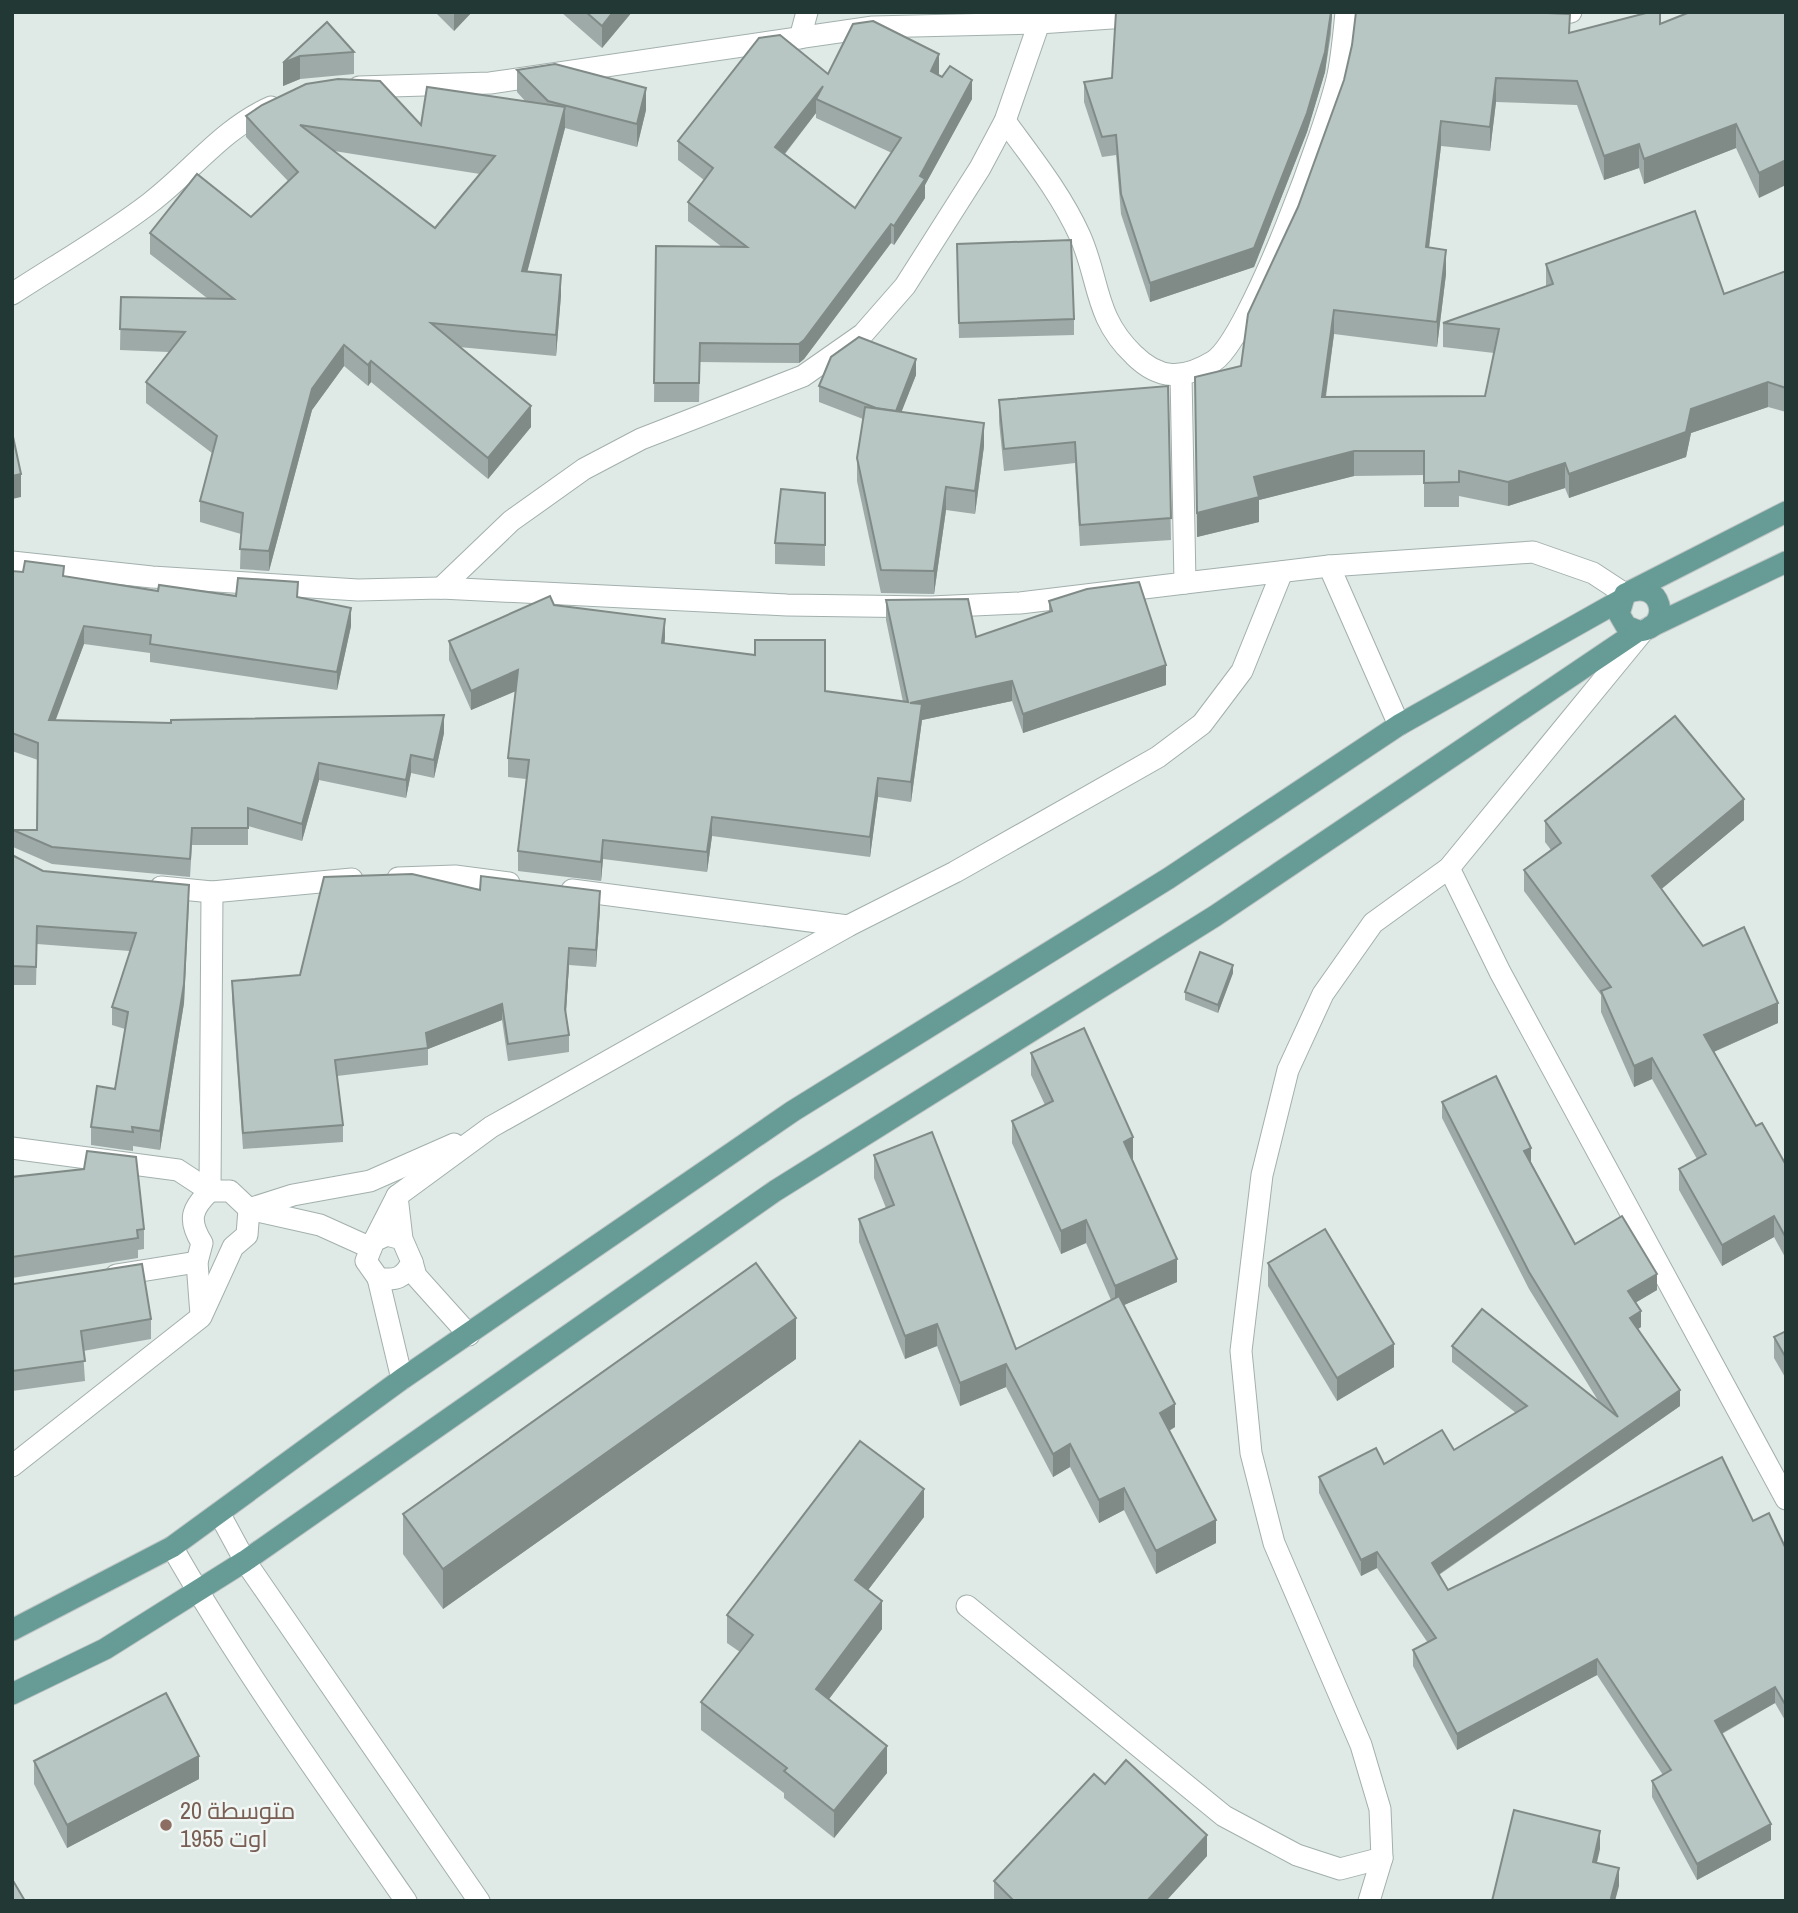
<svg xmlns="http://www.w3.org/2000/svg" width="1798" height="1913" viewBox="0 0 1798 1913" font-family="'Archivo Narrow',Cairo,sans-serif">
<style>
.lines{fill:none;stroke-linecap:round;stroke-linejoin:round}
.minor-casing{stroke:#a2b0ad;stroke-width:23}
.major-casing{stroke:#bcc3c2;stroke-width:23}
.minor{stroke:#fff;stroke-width:21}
.major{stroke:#669c95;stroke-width:21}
.wall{fill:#9daaa7;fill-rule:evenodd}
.shaded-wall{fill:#808b88}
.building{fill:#b7c6c2;stroke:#808b88;stroke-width:2;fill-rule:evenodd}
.education-dot{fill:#8d6e63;stroke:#eff6f3;stroke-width:2.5}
.labels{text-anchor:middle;stroke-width:5;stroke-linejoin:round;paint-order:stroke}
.education-label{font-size:24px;fill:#785e54;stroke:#eff6f3;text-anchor:start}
</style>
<rect width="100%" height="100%" fill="#dfe9e6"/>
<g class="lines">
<defs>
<g id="minor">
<polyline points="1528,16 1571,12"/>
<polyline points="800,38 807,12"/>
<polyline points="359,87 490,83 873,27 1039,23 1199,12"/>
<path d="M1005,121C1032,158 1061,194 1080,236C1100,281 1094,317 1134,355C1159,380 1183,380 1214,361C1250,337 1328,123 1338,75C1342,55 1344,33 1346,12"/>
<path d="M12,294C58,264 107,236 150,203C192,171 222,129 271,107"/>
<polyline points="12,562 152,577 358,590 441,588 787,605 931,607 1020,603 1185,583 1181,375"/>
<polyline points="1329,566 1399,725"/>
<polyline points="1185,583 1329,566 1533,552 1593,573 1625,594"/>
<polyline points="441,588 511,521 584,469 641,439 803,376 863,334 905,286 980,168 1005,121 1039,23"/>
<polyline points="1449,868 1500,972 1786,1499"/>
<polyline points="398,878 455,876 509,883"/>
<polyline points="161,887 212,892 352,879"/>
<polyline points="572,890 848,926"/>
<polyline points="12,1148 178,1170 210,1191 230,1191 249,1209 320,1225 371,1248"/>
<path d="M397,1196L402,1239L412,1262C404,1278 396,1281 378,1278L366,1261L374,1241L387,1235L402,1239"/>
<polyline points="374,1241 397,1196 491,1127 848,926 955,872 1158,757 1202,724 1242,671 1282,572"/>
<polyline points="412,1262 416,1276 469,1335"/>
<polyline points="116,1275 197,1262"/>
<polyline points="378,1278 402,1379"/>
<path d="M201,1315L197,1262L202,1243C188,1220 191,1209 210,1191L212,892"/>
<polyline points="12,1466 201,1317 233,1247 247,1235 249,1209 293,1195 370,1181 454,1144"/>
<polyline points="219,1513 245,1561 479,1901"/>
<path d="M172,1547C242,1669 326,1785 406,1901"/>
<polyline points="967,1606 1224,1816 1297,1855 1340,1869 1382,1858"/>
<polyline points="1369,1901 1382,1858 1380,1809 1361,1745 1274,1543 1251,1453 1241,1351 1262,1175 1288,1070 1323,994 1373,923 1449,868 1644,630"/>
</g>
<g id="major">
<polyline points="1631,591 1786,512"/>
<polyline points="1650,627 1786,562"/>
<polyline points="12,1630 172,1547 402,1379 793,1111 1169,878 1399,725 1621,600"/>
<path d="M12,1694L105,1649L245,1561L775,1191L1215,916L1638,631C1674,629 1662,575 1625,594L1619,614L1626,626L1638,631"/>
</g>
</defs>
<use href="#minor" class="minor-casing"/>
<use href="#major" class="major-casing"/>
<use href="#minor" class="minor"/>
<use href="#major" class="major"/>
</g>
<g class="wall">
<polygon points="435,12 472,12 454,31"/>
<polygon points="561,12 632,12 602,48"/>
<polygon points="1332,12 1331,34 1325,72 1307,132 1254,267 1150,302 1121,214 1116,155 1102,157 1084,102 1084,82 1112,78"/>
<polygon points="1786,12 1759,198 1736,148 1644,184 1639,168 1604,180 1577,105 1496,102 1490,151 1441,146 1429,248 1446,274 1437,347 1334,334 1326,397 1485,396 1494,353 1443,347 1443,323 1546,287 1546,264 1724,294 1786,271 1786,412 1768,407 1691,433 1686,457 1569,498 1565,488 1508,506 1459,496 1459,507 1424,507 1424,475 1354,476 1259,500 1259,522 1197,537 1195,402 1241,366 1344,80 1352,45 1570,33"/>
<polygon points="327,22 354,52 354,74 300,79 283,86 283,63"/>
<path d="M517,70L646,110L637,147L565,128L527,271L561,295L556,356L459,347L531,427L488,479L371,382L368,386L344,366L312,410L269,571L240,569L241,534L200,522V501L212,453L146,403V382L169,352L120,350L121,297L207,298L150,254V233L251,217L288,181L246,137V116L421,125L526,102L517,92ZM334,151L480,174L435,228Z"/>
<path d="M939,73V75L972,99L925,185V198L894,245L891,243L804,359L799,363L700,362L699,402H654L656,246L722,247L688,221V202L704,180L678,160V141L828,74ZM816,113V118L892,153L855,208L785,154Z"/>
<polygon points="957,244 1074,319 1074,335 959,338"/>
<polygon points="916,375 901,412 984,446 975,514 946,510 934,594 881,593 857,481 857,458 863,419 819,402 819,386"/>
<polygon points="1168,386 1171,540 1080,546 1075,463 1004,471 999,422 999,400"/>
<polygon points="825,493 825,566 775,564 775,543"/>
<polygon points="12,571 64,576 158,591 236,596 298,597 351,626 337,690 150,662 150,653 84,644 55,720 444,733 434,778 411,773 406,798 319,780 302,841 248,826 248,845 192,845 190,877 52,864 13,847 13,830 37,830 38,760 12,751"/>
<polygon points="886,600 976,637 1049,612 1049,601 1166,685 1023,733 1012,701 922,720 911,802 878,797 870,857 712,836 707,872 603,859 601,881 518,871 518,851 526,779 508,777 508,758 516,691 471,710 449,660 449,641 554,605 665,638 664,644 825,691 903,702 886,620"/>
<polygon points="1744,820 1661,889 1703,946 1778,1023 1714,1052 1756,1126 1786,1165 1786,1259 1774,1237 1722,1266 1679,1190 1679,1169 1697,1159 1652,1079 1634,1087 1601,1012 1601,995 1524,891 1524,870 1551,850 1545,842 1545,821"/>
<polygon points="12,855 43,871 189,903 184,1003 160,1150 133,1146 133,1151 91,1145 91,1127 115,1089 125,1029 112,1025 112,1007 130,951 37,944 36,985 12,985"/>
<polygon points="480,890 600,908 596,967 569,965 566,1014 569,1035 569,1052 508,1061 502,1020 428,1049 428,1065 337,1076 343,1125 343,1142 243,1149 232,998 232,981 300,975"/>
<polygon points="1233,973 1218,1013 1185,1000 1185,992"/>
<polygon points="1031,1053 1133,1160 1177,1282 1124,1305 1175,1427 1169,1431 1216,1543 1156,1574 1124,1510 1099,1523 1070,1467 1053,1477 1006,1387 960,1406 937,1346 905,1359 859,1242 859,1219 886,1208 874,1178 874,1155 1016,1349 1111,1300 1086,1243 1061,1254 1012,1143 1012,1121 1045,1105 1031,1075"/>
<polygon points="1442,1102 1531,1162 1575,1244 1657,1290 1635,1303 1641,1327 1638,1329 1680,1406 1439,1575 1448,1590 1753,1521 1786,1549 1786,1722 1775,1703 1722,1734 1771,1840 1697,1880 1652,1797 1652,1781 1663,1775 1597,1675 1457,1750 1413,1666 1413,1650 1428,1643 1377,1568 1361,1576 1319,1493 1319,1477 1454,1450 1516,1413 1452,1362 1452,1346 1599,1402 1529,1289 1442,1118"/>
<polygon points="12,1177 144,1229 144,1249 138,1250 138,1258 12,1278"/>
<polygon points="1268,1263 1394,1367 1337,1401 1268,1286"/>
<polygon points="12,1283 151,1319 151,1339 83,1351 85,1381 12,1391"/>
<polygon points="1786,1331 1786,1379 1774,1358 1774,1337"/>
<polygon points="796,1359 443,1609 403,1554 403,1514"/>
<polygon points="924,1517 868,1590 882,1629 829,1699 887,1773 834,1838 784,1798 784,1793 701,1730 701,1702 740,1652 727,1643 727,1615"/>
<polygon points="34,1761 199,1779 67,1848 34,1784"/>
<polygon points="1105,1784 1207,1856 1166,1901 994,1901 994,1881"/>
</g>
<g class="shaded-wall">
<polygon points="454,12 472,12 454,31"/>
<polygon points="613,12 632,12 602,48 602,26"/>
<polygon points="1331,12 1332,12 1332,17 1325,72 1307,132 1254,267 1150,302 1150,283"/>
<polygon points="939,54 939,73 931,90 931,71"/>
<polygon points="300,56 300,79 283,86 283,63"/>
<polygon points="1496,78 1496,102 1490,151 1490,127"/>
<polygon points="972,80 972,99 925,185 925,198 894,245 894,226"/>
<polygon points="823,86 816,99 816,113 775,166 775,147"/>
<polygon points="646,88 646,110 637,147 637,124"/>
<polygon points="565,107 565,128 522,292 522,271"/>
<polygon points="1441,121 1441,146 1426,272 1426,247"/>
<polygon points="1736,124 1736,148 1644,184 1644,159"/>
<polygon points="1639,144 1639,168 1604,180 1604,156"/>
<polygon points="1786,160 1786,185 1759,198 1759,173"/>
<polygon points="891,224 891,243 804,359 799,363 799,344"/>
<polygon points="1446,250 1446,274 1437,347 1437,322"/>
<polygon points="561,275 561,295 556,356 556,335"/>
<polygon points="1334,310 1334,334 1322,422 1322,397"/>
<polygon points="344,345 344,366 312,410 269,571 269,551 312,389"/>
<polygon points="916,359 916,375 894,431 894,415"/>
<polygon points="371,361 371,382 368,386 368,365"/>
<polygon points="1768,382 1768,407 1691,433 1686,457 1569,498 1569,474 1691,409"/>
<polygon points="531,406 531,427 488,479 488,458"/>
<polygon points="984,423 984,446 975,514 975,491"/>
<polygon points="1354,451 1354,476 1259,500 1259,522 1197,537 1197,513 1254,477"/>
<polygon points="1565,463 1565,488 1508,506 1508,482"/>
<polygon points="21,474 21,497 12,499 12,476"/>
<polygon points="946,487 946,510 934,594 934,571"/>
<polygon points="351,608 351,626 337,690 337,672"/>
<polygon points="665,619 665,638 662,663 662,643"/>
<polygon points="84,626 84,644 49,738 49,720"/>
<polygon points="1166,665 1166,685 1023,733 1023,714"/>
<polygon points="518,670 518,690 471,710 471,691"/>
<polygon points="1012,681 1012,701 922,720 911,802 910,703"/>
<polygon points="444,715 444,733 434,778 434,760"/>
<polygon points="411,755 411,773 406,798 406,780"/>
<polygon points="319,763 319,780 302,841 302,824"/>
<polygon points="878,778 878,797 870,857 870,837"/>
<polygon points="1744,799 1744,820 1652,897 1652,876"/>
<polygon points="712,817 712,836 707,872 707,852"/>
<polygon points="603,840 603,859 601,881 601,862"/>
<polygon points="189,885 184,1003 160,1150 160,1131"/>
<polygon points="600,891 600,908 596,967 596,950"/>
<polygon points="569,948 569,965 565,1025 565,1009"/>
<polygon points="1233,965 1233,973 1218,1013 1218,1005"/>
<polygon points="1778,1003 1778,1023 1704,1056 1704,1035"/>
<polygon points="502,1004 502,1020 428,1049 426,1033"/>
<polygon points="1652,1058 1652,1079 1634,1087 1634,1066"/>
<polygon points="1133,1137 1133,1160 1124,1164 1124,1142"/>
<polygon points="1531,1148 1531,1164 1524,1151"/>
<polygon points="1774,1216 1774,1237 1722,1266 1722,1245"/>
<polygon points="1086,1220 1086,1243 1061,1254 1061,1231"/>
<polygon points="1177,1259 1177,1282 1115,1309 1115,1286"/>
<polygon points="1657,1274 1657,1290 1628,1307 1628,1291"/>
<polygon points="1641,1311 1641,1327 1630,1334 1630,1318"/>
<polygon points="796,1318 796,1359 443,1609 443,1569"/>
<polygon points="937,1324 937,1346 905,1359 905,1336"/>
<polygon points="1394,1344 1394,1367 1337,1401 1337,1378"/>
<polygon points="1006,1364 1006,1387 960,1406 960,1383"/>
<polygon points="1680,1390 1680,1406 1432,1579 1432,1563"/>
<polygon points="1175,1404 1175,1427 1160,1436 1160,1413"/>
<polygon points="1070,1444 1070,1467 1053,1477 1053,1454"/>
<polygon points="1124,1488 1124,1510 1099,1523 1099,1500"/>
<polygon points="924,1489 924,1517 855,1607 855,1580"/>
<polygon points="1216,1520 1216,1543 1156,1574 1156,1551"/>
<polygon points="1377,1552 1377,1568 1361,1576 1361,1560"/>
<polygon points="882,1601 882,1629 816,1716 816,1689"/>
<polygon points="1597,1659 1597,1675 1457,1750 1457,1734"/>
<polygon points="1775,1687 1775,1703 1715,1737 1715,1721"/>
<polygon points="887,1746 887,1773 834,1838 834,1811"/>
<polygon points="199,1756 199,1779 67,1848 67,1825"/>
<polygon points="1771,1824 1771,1840 1697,1880 1697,1864"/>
<polygon points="1600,1831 1600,1849 1593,1880 1593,1862"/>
<polygon points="1207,1835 1207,1856 1166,1901 1147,1901"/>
<polygon points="1619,1868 1619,1886 1615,1901 1611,1898"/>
</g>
<g class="building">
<polygon points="586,12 613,12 602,26"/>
<polygon points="1116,12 1331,12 1325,52 1307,113 1254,248 1150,283 1121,194 1116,135 1102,137 1084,82 1112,78"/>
<polygon points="1356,12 1522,12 1570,14 1569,33 1650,12 1660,12 1660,24 1690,12 1786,12 1786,160 1759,173 1736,124 1644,159 1639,144 1604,156 1577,81 1496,78 1490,127 1441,121 1426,247 1446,250 1437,322 1334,310 1322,397 1485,396 1499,329 1443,323 1553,284 1546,264 1695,211 1724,294 1786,271 1786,388 1768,382 1691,409 1686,432 1569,474 1565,463 1508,482 1459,471 1459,482 1424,483 1424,451 1354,451 1254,477 1259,497 1197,513 1195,377 1241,366 1248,314 1298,207 1344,80 1352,45"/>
<path d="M873,21L939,54L931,71L942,77L950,66L972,80L920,176L925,179L894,226L891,224L804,340L799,344L700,343L699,383H654L656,246L747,247L688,202L713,168L678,141L759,38L780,35L828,74L853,24ZM823,86L816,99L901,138L855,208L775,147Z"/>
<polygon points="327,22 354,52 300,56 283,63"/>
<polygon points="555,64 646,88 637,124 548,101 517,70"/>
<path d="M338,79L380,81L421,125L427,87L565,107L522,271L561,275L556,335L431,323L531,406L488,458L371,361L368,365L344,345L312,389L269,551L240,549L243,513L200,501L217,436L146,382L185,332L120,329L121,297L234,299L150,233L197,174L251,217L298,172L246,116L262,105L306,84ZM300,125L442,147L495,156L435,228Z"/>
<polygon points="1071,240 1074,319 959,323 957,244"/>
<polygon points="859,337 916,359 896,411 876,408 819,386 831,357"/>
<polygon points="1168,386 1171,518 1080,525 1075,442 1004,449 999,400"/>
<polygon points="865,407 984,423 975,491 946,487 934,571 881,570 857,458"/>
<polygon points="12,432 21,474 12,476"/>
<polygon points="781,489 825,493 825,545 775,543"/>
<polygon points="25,561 64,566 63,576 158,591 159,585 236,596 238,578 298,582 297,597 351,608 337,672 150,644 151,635 84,626 49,720 171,723 171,720 444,715 434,760 411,755 406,780 319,763 302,824 248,808 248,828 192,828 190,859 52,847 13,830 37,830 38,743 12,733 12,571 23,572"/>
<polygon points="1139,582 1166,665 1023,714 1012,681 910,703 922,704 911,782 878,778 870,837 712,817 707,852 603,840 601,862 518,851 529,760 508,758 518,670 471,691 449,641 550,596 554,605 665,619 662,643 755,655 755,640 825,640 825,691 908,702 886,600 968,599 976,637 1052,611 1049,601 1087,589"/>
<polygon points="1675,716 1744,799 1652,876 1703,946 1744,927 1778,1003 1704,1035 1756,1126 1762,1123 1786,1165 1786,1238 1774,1216 1722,1245 1679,1169 1706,1154 1652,1058 1634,1066 1601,991 1611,987 1524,870 1561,843 1545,821"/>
<polygon points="12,855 43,871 189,885 184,984 160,1131 132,1127 133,1132 91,1127 97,1086 115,1089 128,1012 112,1007 136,933 37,926 36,967 12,966"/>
<polygon points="412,874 480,890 481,876 600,891 596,950 569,948 565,1009 569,1035 508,1044 502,1004 426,1033 428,1048 335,1060 343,1125 243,1133 232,981 300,975 324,877"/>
<polygon points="1200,952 1233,965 1218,1005 1185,992"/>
<polygon points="1084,1028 1133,1137 1124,1142 1177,1259 1115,1286 1086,1220 1061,1231 1012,1121 1053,1101 1031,1053"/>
<polygon points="1496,1076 1531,1148 1524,1151 1575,1244 1622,1216 1657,1274 1628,1291 1641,1311 1630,1318 1680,1390 1432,1563 1448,1590 1722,1457 1753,1521 1769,1513 1786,1549 1786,1706 1775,1687 1715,1721 1771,1824 1697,1864 1652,1781 1671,1770 1597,1659 1457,1734 1413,1650 1436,1638 1377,1552 1361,1560 1319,1477 1376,1448 1384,1464 1442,1430 1454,1450 1527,1406 1452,1346 1482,1309 1618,1417 1529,1272 1442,1102"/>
<polygon points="932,1132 1016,1349 1119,1296 1175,1404 1160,1413 1216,1520 1156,1551 1124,1488 1099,1500 1070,1444 1053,1454 1006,1364 960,1383 937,1324 905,1336 859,1219 894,1205 874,1155"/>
<polygon points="87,1151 136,1157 144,1229 137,1230 138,1238 12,1257 12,1177 84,1169"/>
<polygon points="1325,1229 1394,1344 1337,1378 1268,1263"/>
<polygon points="756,1263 796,1318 443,1569 403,1514"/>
<polygon points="142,1264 151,1319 81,1331 85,1361 12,1371 12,1283 14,1284"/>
<polygon points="1786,1331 1786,1358 1774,1337"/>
<polygon points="860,1441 924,1489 855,1580 882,1601 816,1689 887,1746 834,1811 784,1771 787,1768 701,1702 753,1635 727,1615"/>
<polygon points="166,1693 199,1756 67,1825 34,1761"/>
<polygon points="1126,1760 1207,1835 1147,1901 1014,1901 994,1881 1094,1774 1105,1784"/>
<polygon points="1514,1810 1600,1831 1593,1862 1619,1868 1611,1898 1616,1901 1492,1901"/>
<polygon points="12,1879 25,1901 12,1901"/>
</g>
<circle class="education-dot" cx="166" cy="1825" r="7"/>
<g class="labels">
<g class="education-label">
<text x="180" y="1819">متوسطة 20<tspan x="180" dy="28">اوت 1955</tspan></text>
</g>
</g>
<rect width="1798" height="1913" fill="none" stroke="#213834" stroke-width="28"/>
</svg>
